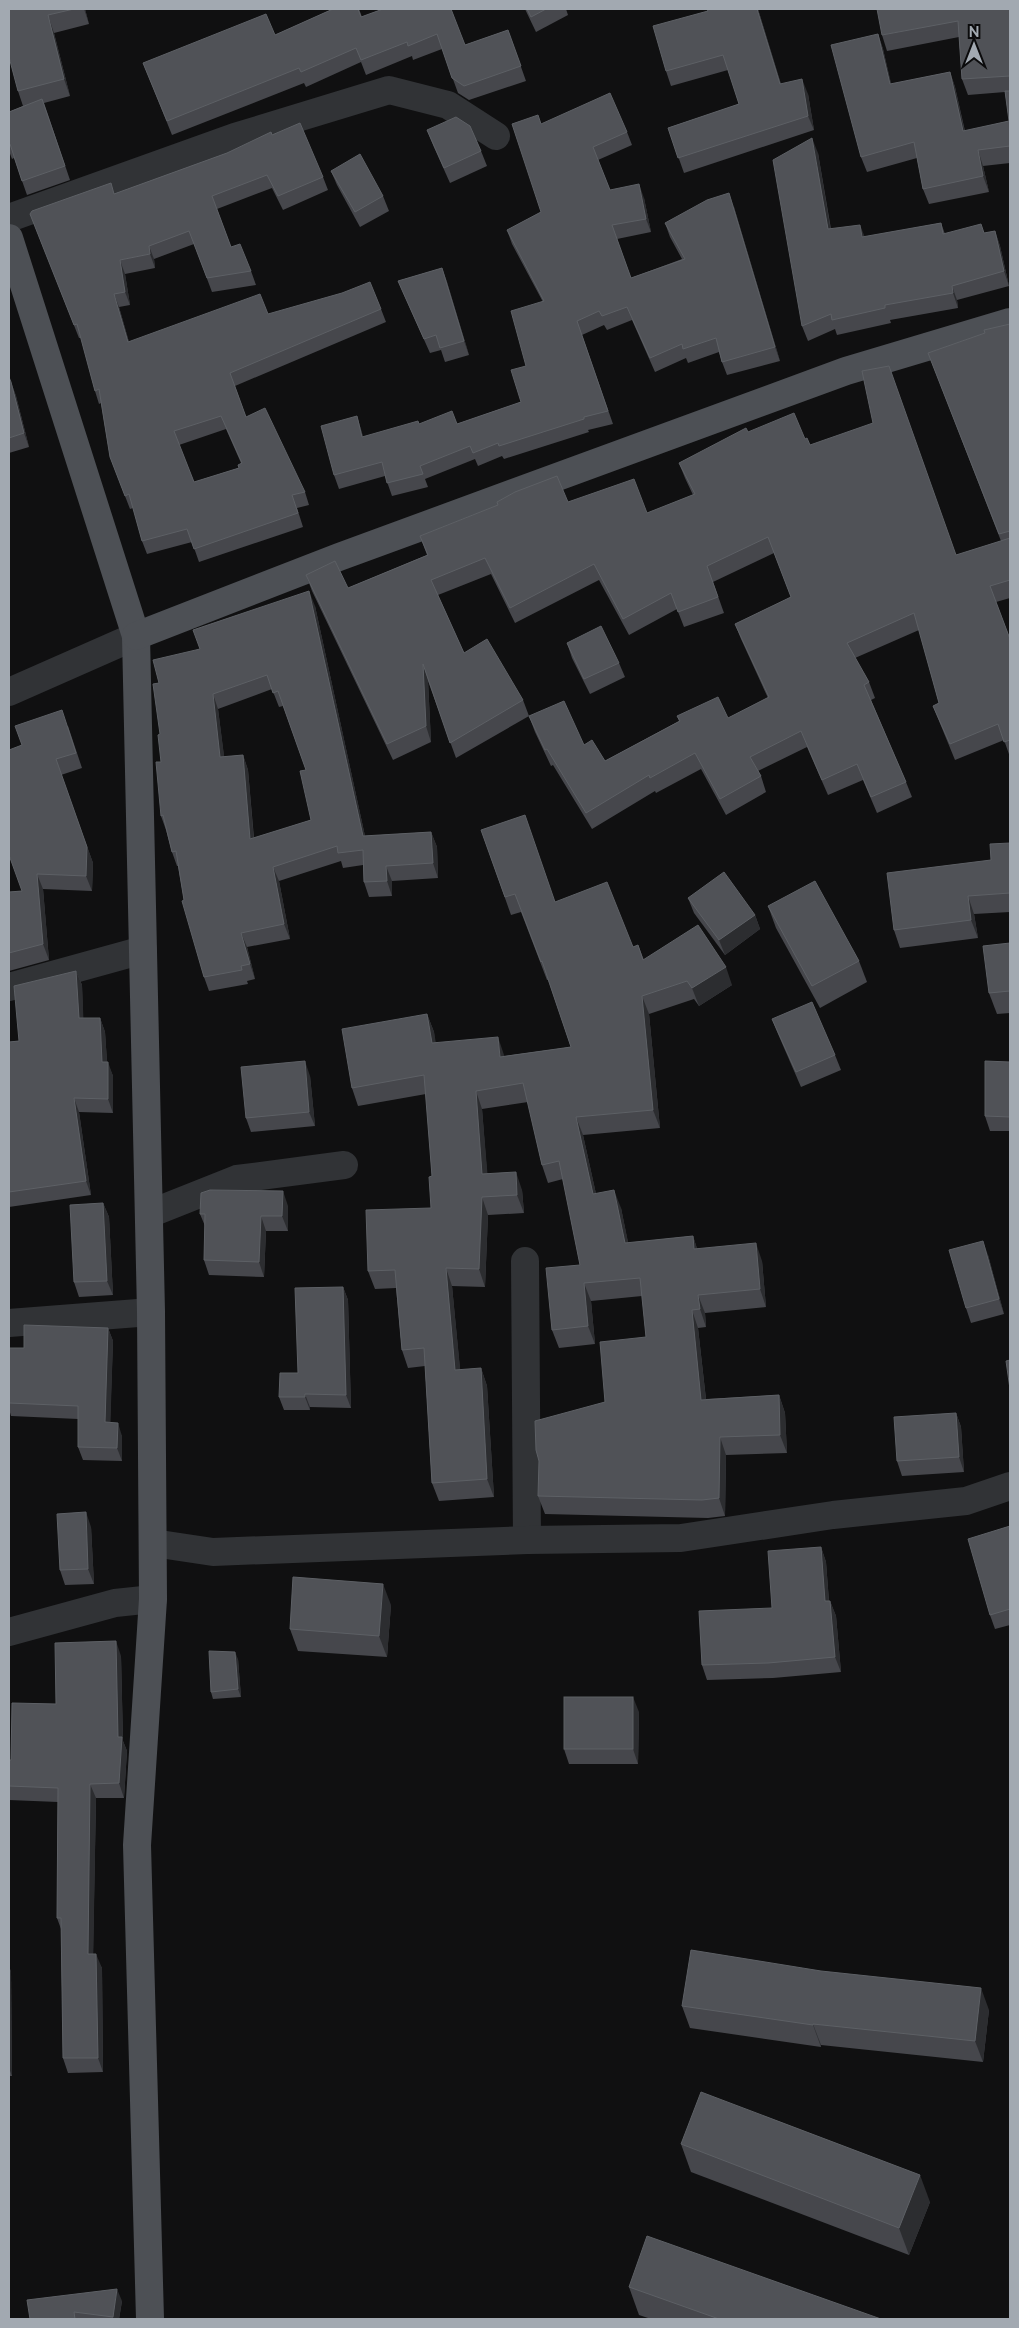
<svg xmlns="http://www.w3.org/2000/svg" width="1019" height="2328" viewBox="0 0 1019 2328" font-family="Raleway,sans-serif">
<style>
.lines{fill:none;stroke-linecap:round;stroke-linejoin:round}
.minor{stroke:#313336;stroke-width:28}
.major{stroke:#4d5055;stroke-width:28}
.wall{fill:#46474c;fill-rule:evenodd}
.shaded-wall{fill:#2c2d30}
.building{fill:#505257;stroke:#5d6065;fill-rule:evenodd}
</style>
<rect width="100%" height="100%" fill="#101011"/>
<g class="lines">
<g class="minor">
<polyline points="9,218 235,137 389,90 448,105 496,136"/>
<polyline points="9,692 136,636"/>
<polyline points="9,987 143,950"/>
<polyline points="149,1214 237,1179 344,1165"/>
<polyline points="525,1261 527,1540"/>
<polyline points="9,1323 151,1312"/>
<polyline points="153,1543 213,1552 527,1540 681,1538 833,1515 966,1501 1010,1486"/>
<polyline points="9,1632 115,1603 153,1599"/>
</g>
<g class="major">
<polyline points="9,238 136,636 151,1312 153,1599 137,1845 150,2319"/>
<polyline points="136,636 339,557 846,371 1010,322"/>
</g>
</g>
<g class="wall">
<polygon points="9,9 85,9 89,24 54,33 70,96 44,103 70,180 27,195 14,158 12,159 9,151 9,112 23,106 18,91"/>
<polygon points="333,9 359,9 362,17 383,9 465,45 508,30 526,81 469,100 458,93 442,49 413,60 412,56 366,75 361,62 306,87 304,83 172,135 143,63 275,35"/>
<polygon points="525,9 566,9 568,15 536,32"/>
<polygon points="707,9 758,9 781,84 808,94 814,130 684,173 668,128 739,104 728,70 671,86 666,71 708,11"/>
<polygon points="1010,9 1010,163 983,166 989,192 929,204 923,189 917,158 867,172 861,157 878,34 883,49 891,84 950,72 955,87 965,131 1009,121 1005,92 968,95 962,79 959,37 887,51 882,35"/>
<polygon points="542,124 627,132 632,145 598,160 610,190 644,198 651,232 617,239 631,278 682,259 670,237 665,223 734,207 780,361 727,375 722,362 719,352 688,363 686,358 655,372 632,320 607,330 604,325 582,335 613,424 588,430 589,432 504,459 502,456 478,466 475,459 425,479 428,487 392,496 385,476 339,489 334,475 357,416 363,437 419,424 457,424 521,402 526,366 543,302 512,244 507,230 541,212"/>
<polygon points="427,130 481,151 487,166 450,183 433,145"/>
<path d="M272,135L323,177L328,190L283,210L272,188L217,209L231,247L251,271L256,285L212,292L194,244L154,259L155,268L125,274L130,305L119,307L129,342L268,314L381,309L386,322L235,386L246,417L305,492L309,505L297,508L303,527L199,562L192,542L147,554L142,541L133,508L130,509L110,457L101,403L99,404L95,391L81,338H79L30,214L114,194L227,153ZM226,429L241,463L239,468L194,482L179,445Z"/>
<polygon points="818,153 831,229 864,237 941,223 945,234 985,233 995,231 1000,246 1009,286 957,300 958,308 890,320 891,323 837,335 835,329 808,341 802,326"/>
<polygon points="331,171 383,196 389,211 360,227 337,185"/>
<polygon points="442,268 447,282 469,355 445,362 441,350 430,353 404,295 398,281"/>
<polygon points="1010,324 1010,598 996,602 1010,639 1010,757 1004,740 955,760 939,721 933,706 939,703 919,630 855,658 869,682 875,698 871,700 906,782 912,797 877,813 863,780 828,795 807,747 758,771 761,776 766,792 726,815 701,769 656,793 655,791 592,829 553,765 551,766 535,732 529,716 584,745 605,761 679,721 677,716 728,718 768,698 741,639 735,624 791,597 774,553 713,582 724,613 684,627 677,609 629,635 599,580 515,623 491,574 438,595 464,653 523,700 529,716 456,758 428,681 431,742 393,760 312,591 306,575 348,588 427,555 420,536 498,505 497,502 568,502 647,513 693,495 685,478 679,463 748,432 805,439 810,445 956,555 1001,541 928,353"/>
<polygon points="9,377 16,396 29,447 9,453"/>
<path d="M315,606L365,836L431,832L437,847L438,878L392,881V896L369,897L364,882L363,865L343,868L341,861L279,881L290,939L247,947L255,979L247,981L248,984L209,991L204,977L184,900L178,866H177L172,852L166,830L161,816V762L160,734L200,649ZM272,689L279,707L283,706L306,770L311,820L254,838L248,770L243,755L224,757L218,709Z"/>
<polygon points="567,643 619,663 625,677 590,694 572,658"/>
<polygon points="68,726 82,768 61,775 93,863 92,891 43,889 49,960 9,971 9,892 22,891 22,745"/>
<polygon points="481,830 555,902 633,947 638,945 644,960 732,985 699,1006 694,999 649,1014 660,1128 583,1135 596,1194 621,1208 628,1243 693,1236 697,1249 762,1261 766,1307 705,1313 706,1327 698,1328 706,1399 779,1395 785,1413 787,1453 726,1455 725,1516 708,1518 545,1514 538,1496 605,1402 646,1337 642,1296 591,1301 595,1344 559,1348 552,1330 580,1265 563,1179 548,1183 542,1165 528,1102 482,1109 487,1173 522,1190 524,1213 488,1215 485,1287 452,1286 460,1370 481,1368 487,1386 494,1497 439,1501 432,1483 425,1366 408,1368 402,1350 396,1288 375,1289 368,1271 431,1208 432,1176 426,1094 358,1106 352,1088 427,1014 434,1032 435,1042 505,1056 571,1047 548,980 547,980 521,912 511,915"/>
<polygon points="1010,843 1010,912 974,914 978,938 900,948 894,930 991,860"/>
<polygon points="688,898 755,915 760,929 725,955 694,913"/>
<polygon points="768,906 859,961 867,982 820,1008 776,928"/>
<polygon points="1010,943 1010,1013 997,1014 989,993"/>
<polygon points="76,971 82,985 83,1018 100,1018 105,1032 107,1062 113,1076 113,1113 79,1112 91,1195 9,1207 9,1042 19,1041"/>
<polygon points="772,1019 835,1055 841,1070 801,1087 778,1034"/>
<polygon points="1010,1062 1010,1131 990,1131 985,1116"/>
<polygon points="310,1076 315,1126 251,1132 246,1118"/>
<polygon points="103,1203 109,1217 113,1295 79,1297 74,1282"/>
<polygon points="288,1206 288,1231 266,1231 264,1277 209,1275 204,1260 205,1226 200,1214"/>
<polygon points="988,1255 1004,1314 971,1323 966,1308"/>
<polygon points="343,1287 348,1300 351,1408 310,1407 310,1410 284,1410 279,1397 298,1373"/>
<polygon points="108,1328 113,1341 110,1423 122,1436 122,1461 83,1460 78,1447 78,1419 11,1416 9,1409 9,1348 24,1348"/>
<polygon points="956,1413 961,1427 964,1472 902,1476 897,1461"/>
<polygon points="1010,1526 1010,1625 995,1629 990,1615"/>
<polygon points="91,1527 94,1584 65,1585 60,1570"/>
<polygon points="821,1547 826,1562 829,1601 830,1601 836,1616 841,1672 773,1678 707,1680 702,1665 772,1608"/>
<polygon points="391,1605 387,1657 298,1651 290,1629"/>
<polygon points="121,1656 123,1741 127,1751 124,1798 96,1798 93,1954 102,1968 103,2072 68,2073 63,2058 61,1929 57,1918 58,1802 9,1800 9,1760 11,1760 56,1704"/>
<polygon points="238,1659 241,1697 213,1699 211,1692"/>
<polygon points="639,1712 638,1764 569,1764 564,1749"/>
<polygon points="9,1966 11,1972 12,2076 9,2076"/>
<polygon points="682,2006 989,2010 983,2062 821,2045 821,2047 690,2028"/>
<polygon points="681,2144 930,2202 909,2255 691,2172"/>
<polygon points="629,2287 881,2319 651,2319 639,2315"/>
<polygon points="122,2301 119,2319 30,2319"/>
</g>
<g class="shaded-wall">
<polygon points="84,9 85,9 89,24"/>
<polygon points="757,9 758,9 785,99 780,84"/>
<polygon points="48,15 54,33 70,96 64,79"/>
<polygon points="878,34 883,49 895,100 890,84"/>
<polygon points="950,72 955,87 968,147 963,131"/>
<polygon points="802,79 808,94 814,130 808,116"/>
<polygon points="812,138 818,153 833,244 828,229"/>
<polygon points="978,150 983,166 989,192 983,176"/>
<polygon points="639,184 644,198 651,232 646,219"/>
<polygon points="729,193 734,207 780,361 775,347"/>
<polygon points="860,225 866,240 862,237"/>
<polygon points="995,231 1000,246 1009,286 1004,271"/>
<polygon points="149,246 154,259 155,268 150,254"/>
<polygon points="120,260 125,274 130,305 125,292"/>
<polygon points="442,268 447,282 469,355 464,341"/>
<polygon points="952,286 957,300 958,308 953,293"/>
<polygon points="114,294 119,307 133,356 128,342"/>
<polygon points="11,382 16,396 29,447 24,433"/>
<polygon points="357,416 361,429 367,450 362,437"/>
<polygon points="309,591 315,606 368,850 363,836"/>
<polygon points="423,664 428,680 431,742 426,726"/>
<polygon points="213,694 218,709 226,771 220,757"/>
<polygon points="243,755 248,770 255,854 250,839"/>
<polygon points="56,759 93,863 92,891 86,876"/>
<polygon points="431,832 437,847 438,878 433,863"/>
<polygon points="386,866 392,881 392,896 387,881"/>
<polygon points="273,867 279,881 290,939 284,924"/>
<polygon points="37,874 43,889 49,960 43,944"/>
<polygon points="968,896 974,914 978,938 971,920"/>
<polygon points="755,915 760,929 725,955 719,940"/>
<polygon points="241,933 247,947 255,979 250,964"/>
<polygon points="726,967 732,985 699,1006 692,988"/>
<polygon points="76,971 82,985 84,1032 79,1018"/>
<polygon points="642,996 649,1014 660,1128 653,1110"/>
<polygon points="427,1014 434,1032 439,1061 432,1043"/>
<polygon points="100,1018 105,1032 108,1076 102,1062"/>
<polygon points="498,1037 504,1055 507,1075 500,1057"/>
<polygon points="305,1061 310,1076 315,1126 309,1112"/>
<polygon points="108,1062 113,1076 113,1113 108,1099"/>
<polygon points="476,1091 482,1109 489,1192 482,1174"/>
<polygon points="74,1098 79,1112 91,1195 86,1181"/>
<polygon points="576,1117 583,1135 600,1212 593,1194"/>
<polygon points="516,1172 522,1190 524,1213 517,1195"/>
<polygon points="614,1190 621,1208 632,1261 625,1243"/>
<polygon points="283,1191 288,1206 288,1231 282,1216"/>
<polygon points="482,1197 488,1215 485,1287 479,1269"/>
<polygon points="103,1203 109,1217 113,1295 107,1281"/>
<polygon points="261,1216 266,1231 264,1277 259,1262"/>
<polygon points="693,1236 699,1254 694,1249"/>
<polygon points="983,1241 988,1255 1004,1314 999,1299"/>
<polygon points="756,1243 762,1261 766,1307 760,1289"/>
<polygon points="446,1268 452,1286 462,1388 455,1370"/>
<polygon points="584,1283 591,1301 595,1344 588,1326"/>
<polygon points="343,1287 348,1300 351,1408 346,1395"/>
<polygon points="698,1295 705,1313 706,1327 700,1309"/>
<polygon points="692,1310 698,1328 708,1418 701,1400"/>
<polygon points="108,1328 113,1341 110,1436 105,1422"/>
<polygon points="481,1368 487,1386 494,1497 487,1479"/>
<polygon points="305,1394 310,1407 310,1410 305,1397"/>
<polygon points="779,1395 785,1413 787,1453 780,1435"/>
<polygon points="956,1413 961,1427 964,1472 959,1457"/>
<polygon points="118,1423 122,1436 122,1461 117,1448"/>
<polygon points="720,1437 726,1455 725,1516 719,1498"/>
<polygon points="86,1512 91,1527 94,1584 88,1569"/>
<polygon points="821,1547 826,1562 830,1616 825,1601"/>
<polygon points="383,1584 391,1605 387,1657 379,1636"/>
<polygon points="830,1601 836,1616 841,1672 835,1657"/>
<polygon points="116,1641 121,1656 123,1741 127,1751 124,1798 119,1783"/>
<polygon points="235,1652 238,1659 241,1697 238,1689"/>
<polygon points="633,1697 639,1712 638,1764 633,1749"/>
<polygon points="90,1784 96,1798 93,1968 88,1954"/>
<polygon points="96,1954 102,1968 103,2072 98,2058"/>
<polygon points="9,1966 11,1972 12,2076 9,2068"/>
<polygon points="981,1988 989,2010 983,2062 975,2041"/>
<polygon points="813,2024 821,2045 821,2047 813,2025"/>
<polygon points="920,2175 930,2202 909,2255 899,2228"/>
<polygon points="117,2289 122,2301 119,2319 114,2319 113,2317"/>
</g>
<g class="building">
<polygon points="9,9 74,9 48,15 64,79 18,91 9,57"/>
<polygon points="333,9 358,9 361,17 383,9 451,9 465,45 508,30 521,66 464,86 452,78 437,34 408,46 407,42 361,60 356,48 301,72 299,68 167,121 143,63 266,14 275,35"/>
<polygon points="527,9 546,9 531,17"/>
<polygon points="707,9 757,9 780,84 802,79 808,116 678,158 668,128 739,104 723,55 666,71 653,26 708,11"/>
<polygon points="877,9 1010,9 1010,76 962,79 958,21 882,35"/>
<polygon points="878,34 890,84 950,72 963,131 1009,121 1005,91 1010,91 1010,146 978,150 983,176 923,189 914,142 861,157 831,45"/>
<polygon points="610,93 627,132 593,147 610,190 639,184 646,219 612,225 631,278 685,259 665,223 707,200 729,193 775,347 722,362 716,338 683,349 682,344 650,358 627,307 602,316 599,311 577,321 608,411 584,417 584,419 499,446 498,443 473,453 470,446 420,466 423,474 387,483 382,462 334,475 321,426 357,416 362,437 418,421 419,424 452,411 457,424 521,402 511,370 526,366 511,311 544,301 507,230 541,212 512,124 538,115 541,124"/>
<polygon points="42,99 65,166 22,181 10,144 9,144 9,112"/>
<polygon points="456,117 470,126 481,151 444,168 427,130"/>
<path d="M300,123L323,177L278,196L267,175L212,196L231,247L240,244L251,271L207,278L189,231L149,246L150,254L120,260L125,292L114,294L128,342L260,294L268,314L342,293L370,282L381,309L230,373L246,417L265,408L305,492L292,495L298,513L194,549L187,529L142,541L129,494L125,496L110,457L99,389L95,391L77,324L74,325L30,214L32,211L111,183L114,194L227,153L271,132L272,135ZM221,416L242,463L238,465L239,468L194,482L174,431Z"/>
<polygon points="812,138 828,229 860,225 862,237 941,223 943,234 981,224 984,233 995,231 1004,271 952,286 953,293 885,305 885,308 832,320 831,314 802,326 773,160"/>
<polygon points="360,154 383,196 355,212 331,171"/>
<polygon points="442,268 464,341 440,348 436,335 424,339 398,281"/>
<polygon points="1010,324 1010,531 999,534 928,353 985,333 984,330"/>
<polygon points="889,366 956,555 1010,538 1010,580 990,586 1010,639 1010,740 1004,742 998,724 950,744 933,706 939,703 914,613 847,643 869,682 864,685 906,782 871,797 857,764 822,780 801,731 750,757 761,776 720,799 695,753 650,778 649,775 586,813 547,749 545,750 529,716 564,701 584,745 592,740 605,761 680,721 677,716 718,697 728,718 769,697 735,624 791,597 768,537 707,566 718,597 678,612 671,593 623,619 594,564 510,608 485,558 431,580 464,653 487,639 523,700 450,743 423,664 426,726 387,744 306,575 335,561 348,588 428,555 420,536 498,505 497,502 515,492 557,476 568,502 634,479 647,513 695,494 679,463 746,428 748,432 794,413 805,439 807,438 810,445 873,423 862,371"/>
<polygon points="9,377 11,382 24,433 9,438"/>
<path d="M309,591L363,836L431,832L433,863L386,866L387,881L364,882L363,850L338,853L337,846L273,867L284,924L241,933L250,964L241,966L242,970L204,977L182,901L184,900L176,851L172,852L163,815L161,816L156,762H161L158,735L160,734L153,684L159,683L153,660L200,649L193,630ZM267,675L273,693L278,691L306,770L300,771L311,820L250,839L243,755L220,757L213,694Z"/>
<polygon points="601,626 619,663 584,679 567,643"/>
<polygon points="62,710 76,753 56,759 87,847 86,876 37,874 43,944 9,953 9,892 22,891 9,855 9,750 22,745 15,726"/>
<polygon points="525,815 555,902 607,882 633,947 638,945 643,960 698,925 726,967 692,988 687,981 642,996 653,1110 576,1117 593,1194 614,1190 625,1243 693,1236 694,1249 756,1243 760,1289 698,1295 700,1309 692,1310 701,1400 779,1395 780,1435 720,1437 719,1498 702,1500 538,1496 539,1461 536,1450 535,1421 605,1402 600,1342 646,1337 640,1278 584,1283 588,1326 552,1330 546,1268 580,1265 559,1161 542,1165 523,1083 476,1091 482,1174 516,1172 517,1195 482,1197 479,1269 446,1268 455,1370 481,1368 487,1479 432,1483 424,1348 402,1350 395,1270 368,1271 366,1210 431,1208 429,1177 432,1176 424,1075 352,1088 342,1029 427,1014 432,1043 498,1037 500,1057 571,1047 542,961 541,962 515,894 505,897 481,830"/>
<polygon points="1010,843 1010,893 968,896 971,920 894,930 887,873 991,860 990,844"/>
<polygon points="724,872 755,915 719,940 688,898"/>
<polygon points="815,881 859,961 812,986 768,906"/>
<polygon points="1010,943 1010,991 989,993 983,946"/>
<polygon points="76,971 79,1018 100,1018 102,1062 108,1062 108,1099 74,1098 86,1181 9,1192 9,1042 19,1041 14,986"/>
<polygon points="812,1002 835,1055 796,1072 772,1019"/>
<polygon points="305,1061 309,1112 246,1118 241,1067"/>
<polygon points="985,1061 1010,1062 1010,1117 985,1116"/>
<polygon points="210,1190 283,1191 282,1216 261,1216 259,1262 204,1260 205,1214 200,1214 201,1193"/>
<polygon points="103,1203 107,1281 74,1282 70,1205"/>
<polygon points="983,1241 999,1299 966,1308 949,1250"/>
<polygon points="343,1287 346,1395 305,1394 305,1397 279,1397 280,1373 298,1373 295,1288"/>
<polygon points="24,1325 108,1328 105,1422 118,1423 117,1448 78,1447 78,1406 9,1403 9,1348 24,1348"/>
<polygon points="1010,1360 1010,1389 1006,1361"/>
<polygon points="956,1413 959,1457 897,1461 894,1417"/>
<polygon points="86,1512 88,1569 60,1570 57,1514"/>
<polygon points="1010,1526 1010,1609 990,1615 968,1539"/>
<polygon points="821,1547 825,1601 830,1601 835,1657 768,1663 702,1665 699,1611 772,1608 768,1551"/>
<polygon points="293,1577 383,1584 379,1636 290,1629"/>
<polygon points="116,1641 118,1737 122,1737 119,1783 90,1784 88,1954 96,1954 98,2058 63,2058 61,1918 57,1918 58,1788 9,1786 9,1760 11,1760 12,1703 56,1704 55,1643"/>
<polygon points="209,1651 235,1652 238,1689 211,1692"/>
<rect x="564" y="1697" width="69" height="52"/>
<polygon points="691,1950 821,1971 981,1988 975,2041 813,2024 813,2025 682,2006"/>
<polygon points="701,2092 920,2175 899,2228 681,2144"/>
<polygon points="647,2236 881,2319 719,2319 629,2287"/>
<polygon points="117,2289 113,2317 74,2312 75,2319 30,2319 27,2300"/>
</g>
<rect width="1019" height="2328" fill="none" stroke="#a2a9b1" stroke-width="20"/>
<g transform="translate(974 45)" stroke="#0b0b0c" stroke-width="4" paint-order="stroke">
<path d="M0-4L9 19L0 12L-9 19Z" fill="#a2a9b1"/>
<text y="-8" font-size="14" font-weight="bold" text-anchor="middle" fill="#a2a9b1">N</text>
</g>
</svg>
